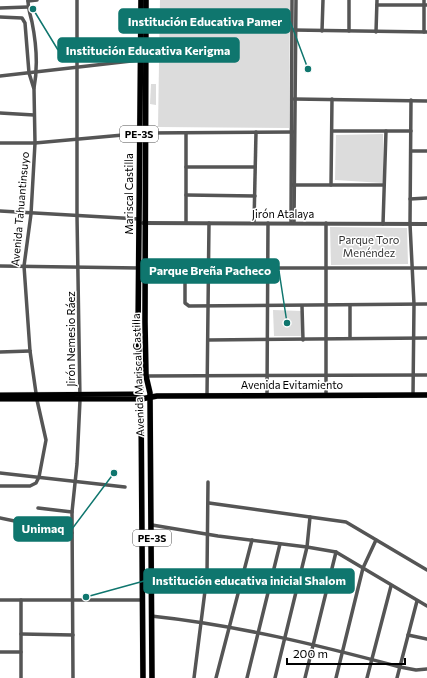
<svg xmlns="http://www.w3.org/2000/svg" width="427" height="678" viewBox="0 0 427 678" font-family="Commissioner,sans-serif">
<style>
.green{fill:#dcdcdc}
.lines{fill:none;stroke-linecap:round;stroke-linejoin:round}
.primary-casing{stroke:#dbdbdb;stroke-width:6}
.trunk-casing{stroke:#dbdbdb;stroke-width:6}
.minor{stroke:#555;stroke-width:3.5}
.tertiary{stroke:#555;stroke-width:4}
.primary{stroke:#000;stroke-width:5}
.trunk{stroke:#000;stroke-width:5.5}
.labels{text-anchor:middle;stroke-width:3;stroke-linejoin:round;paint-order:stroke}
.shield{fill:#fff;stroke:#4c4c4c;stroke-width:1}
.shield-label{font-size:10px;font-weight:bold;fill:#000}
.street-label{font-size:11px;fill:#000;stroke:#fff}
.park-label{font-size:11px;fill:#333;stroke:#fff}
.leader{fill:none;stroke:#0f766e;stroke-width:1.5}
.callout-dot{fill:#0f766e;stroke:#fff;stroke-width:1.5}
.callout{fill:#0f766e;stroke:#0f766e;stroke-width:1.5}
.callout-label{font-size:12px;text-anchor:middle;font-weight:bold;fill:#fff}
</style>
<rect width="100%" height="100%" fill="#fff"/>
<g class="green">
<polygon points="160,0 290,0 289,128 158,127"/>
<polygon points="151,84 156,84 156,105 150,104"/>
<polygon points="383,134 383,183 335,180 336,135"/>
<polygon points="330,227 407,228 408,264 331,265"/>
<polygon points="273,310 302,311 301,336 274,336"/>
</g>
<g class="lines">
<defs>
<g id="primary">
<polyline points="0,395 141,394"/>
<polyline points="0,399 141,399"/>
</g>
<g id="trunk">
<polyline points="141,0 138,333 141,399 143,678"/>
<polyline points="146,0 145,322 146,376 150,393 152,678"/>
<polyline points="141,399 157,396 427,395"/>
</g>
</defs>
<use href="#primary" class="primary-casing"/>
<use href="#trunk" class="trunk-casing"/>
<g class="minor">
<path d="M28,0C28,8 30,14 32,22C36,42 38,67 34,88"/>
<polyline points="28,1 37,0"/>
<polyline points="377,5 427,5"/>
<polyline points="0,8 28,7"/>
<polyline points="0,17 22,18 25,23 29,73 34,89 35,143 31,214 24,266 30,351 37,400 46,440 39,477 36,483 30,486 0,486"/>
<polyline points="293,30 427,32"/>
<polyline points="322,31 323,0"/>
<polyline points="349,31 349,0"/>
<polyline points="376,32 377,0"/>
<polyline points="424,32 424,0"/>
<polyline points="0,76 140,60"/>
<polyline points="294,99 427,101"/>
<polyline points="411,100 410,224 414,304 413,395"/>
<polyline points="0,113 34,115"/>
<polyline points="332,131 411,131"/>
<polyline points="186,133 186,223"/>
<polyline points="0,143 35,143 145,133 294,132"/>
<polyline points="411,151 427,151"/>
<polyline points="186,167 255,167"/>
<polyline points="292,185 384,185"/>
<polyline points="331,185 332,99"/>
<polyline points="186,195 255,196"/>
<polyline points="410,199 427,198"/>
<polyline points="0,211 139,219"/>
<polyline points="254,223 256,132"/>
<polyline points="291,223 292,0"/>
<polyline points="294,223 296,0"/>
<polyline points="383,224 386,131"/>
<polyline points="0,266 139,268 427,268"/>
<polyline points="185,268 185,303 189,306 427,304"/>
<polyline points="350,305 350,338"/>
<polyline points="302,306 303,340"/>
<polyline points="208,340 427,338"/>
<polyline points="0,352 30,351"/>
<polyline points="146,376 427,375"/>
<polyline points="326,395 326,223"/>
<polyline points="207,396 209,223"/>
<polyline points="267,396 268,223"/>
<polyline points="0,473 125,487"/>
<polyline points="209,503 346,522 427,570"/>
<polyline points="38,508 72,512"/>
<polyline points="0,518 72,533"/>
<polyline points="152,525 218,536 307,547 336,552 427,606"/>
<polyline points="0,600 141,600"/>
<path d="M151,616C236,625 318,645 400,667L416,670L427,669"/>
<polyline points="21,634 73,635"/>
<polyline points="408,635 427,639"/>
<polyline points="0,652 21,652"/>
<polyline points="21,678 21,600"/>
<polyline points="73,678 72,512 77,464 80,400 77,216 77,0"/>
<polyline points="194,678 207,575 208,482"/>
<polyline points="216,678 252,540"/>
<polyline points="247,678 280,544"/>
<polyline points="275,678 307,547 310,517"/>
<polyline points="305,678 336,552"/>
<polyline points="336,678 363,568 376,540"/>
<polyline points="367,678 391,586"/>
<polyline points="397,678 417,601"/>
</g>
<polyline class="tertiary" points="143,223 427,224"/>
<use href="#primary" class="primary"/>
<use href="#trunk" class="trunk"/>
</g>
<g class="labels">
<g class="shield">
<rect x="120" y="126" width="38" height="16" rx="3"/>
<rect x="133" y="530" width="38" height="16" rx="3"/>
</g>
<g class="shield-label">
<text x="139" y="138">PE-3S</text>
<text x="152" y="542">PE-3S</text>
</g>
<g class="street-label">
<text transform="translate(129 194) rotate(-90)" y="4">Mariscal Castilla</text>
<text transform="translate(20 209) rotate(-85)" y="4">Avenida Tahuantinsuyo</text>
<text x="283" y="218">Jirón Atalaya</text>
<text transform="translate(71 339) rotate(-90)" y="4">Jirón Nemesio Ráez</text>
<text transform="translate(138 375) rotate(-92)" y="4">Avenida Mariscal Castilla</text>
<text x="292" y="389">Avenida Evitamiento</text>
</g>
<g class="park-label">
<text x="369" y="244">Parque Toro<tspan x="369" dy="13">Menéndez</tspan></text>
</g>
</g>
<path class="leader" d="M308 69L290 21M33 9L58 50M287 323L279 271M114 473L72 529M86 597L144 581"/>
<g class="callout-dot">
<circle cx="308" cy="69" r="4"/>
<circle cx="33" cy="9" r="4"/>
<circle cx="287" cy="323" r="4"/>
<circle cx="114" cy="473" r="4"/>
<circle cx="86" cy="597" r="4"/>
</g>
<g class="callout">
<rect x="119" y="9" width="171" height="24" rx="4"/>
<rect x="58" y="38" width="181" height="24" rx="4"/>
<rect x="141" y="259" width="138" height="24" rx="4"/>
<rect x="14" y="517" width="58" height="24" rx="4"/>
<rect x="144" y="569" width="210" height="24" rx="4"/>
</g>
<g class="callout-label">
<text x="205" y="26">Institución Educativa Pamer</text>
<text x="148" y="55">Institución Educativa Kerigma</text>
<text x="210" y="275">Parque Breña Pacheco</text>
<text x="43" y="533">Unimaq</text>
<text x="249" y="585">Institución educativa inicial Shalom</text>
</g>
<path d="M287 658v6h118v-6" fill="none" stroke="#000000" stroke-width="2"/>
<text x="293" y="658" font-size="12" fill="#000000" stroke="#ffffff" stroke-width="3" paint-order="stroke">200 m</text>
</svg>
